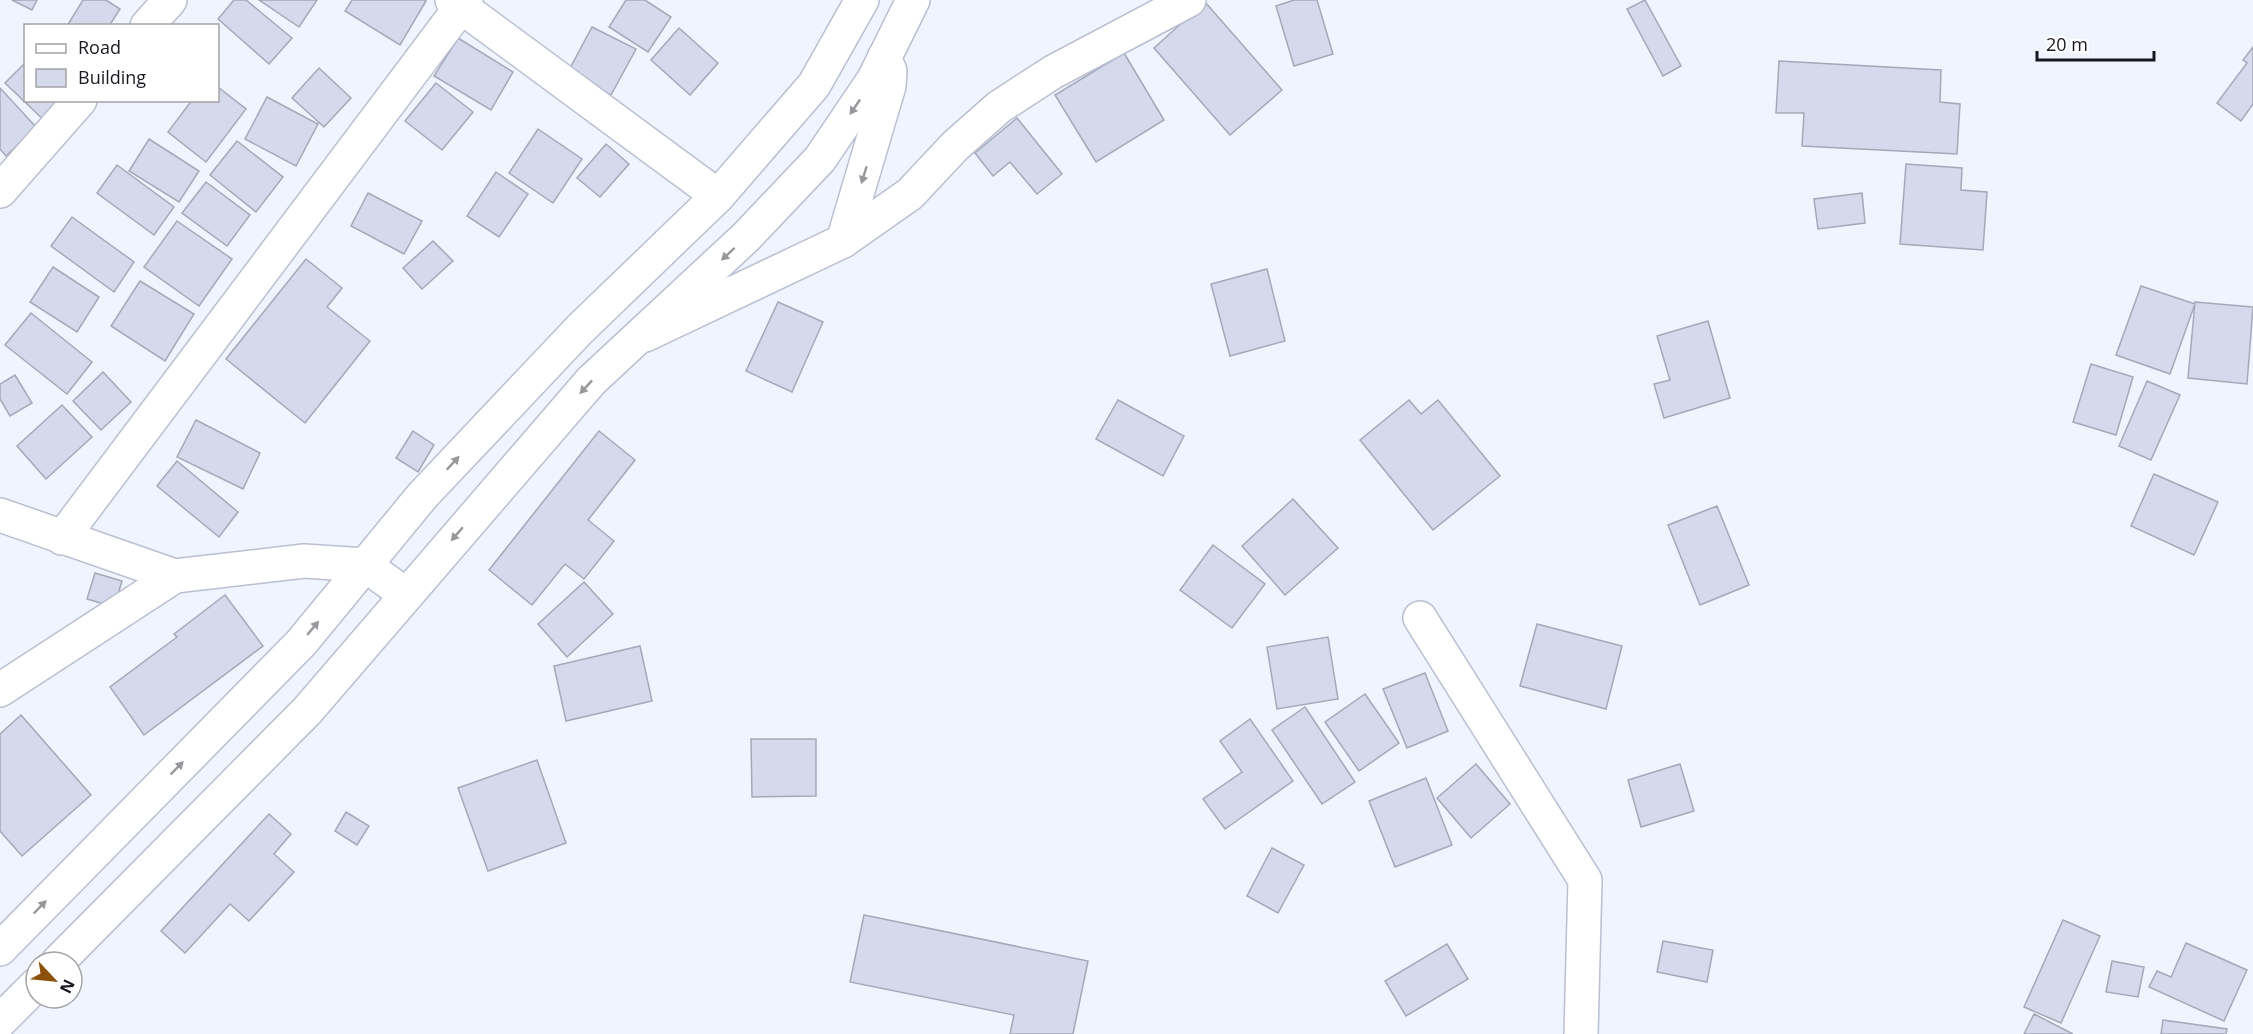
<svg xmlns="http://www.w3.org/2000/svg" width="2253" height="1034" viewBox="0 0 2253 1034" font-family="'Open Sans',sans-serif">
<style>
.building{fill:#d4d9eb;stroke:#a4a9b9;stroke-width:1.5}
.lines{fill:none;stroke-linecap:round;stroke-linejoin:round}
.street-casing{stroke:#babfd1;stroke-width:36}
.secondary-casing{stroke:#babfd1;stroke-width:36}
.street{stroke:#fff;stroke-width:33}
.secondary{stroke:#fff;stroke-width:33}
.oneway{fill:#97989b}
</style>
<rect width="100%" height="100%" fill="#f0f4fe"/>
<g class="building">
<polygon points="12,0 37,0 32,10"/>
<polygon points="83,0 106,0 120,9 109,26 67,26"/>
<polygon points="234,0 246,0 292,38 269,64 218,19"/>
<polygon points="259,0 317,0 299,27"/>
<polygon points="352,0 424,0 426,1 400,45 345,11"/>
<polygon points="626,0 645,0 671,17 648,52 609,27"/>
<polygon points="1294,0 1317,0 1333,54 1294,66 1276,6"/>
<polygon points="1645,0 1681,66 1663,76 1627,9"/>
<polygon points="1205,2 1282,90 1230,135 1154,48"/>
<polygon points="592,27 636,49 611,95 568,72"/>
<polygon points="679,28 718,63 690,95 651,60"/>
<polygon points="458,38 513,72 491,110 434,76"/>
<polygon points="2253,47 2253,104 2241,121 2217,103 2247,63 2243,60"/>
<polygon points="1124,53 1164,120 1096,162 1055,95"/>
<polygon points="1779,61 1941,70 1940,102 1960,104 1957,154 1802,146 1804,113 1776,113"/>
<polygon points="26,62 26,100 71,100 48,124 5,83"/>
<polygon points="319,68 351,98 324,127 292,98"/>
<polygon points="436,83 473,112 442,150 405,121"/>
<polygon points="218,87 246,109 206,162 168,132 192,100 218,100"/>
<polygon points="0,88 36,127 6,156 0,149"/>
<polygon points="267,97 318,124 296,166 245,139"/>
<polygon points="1017,118 1062,174 1037,194 1010,162 993,176 975,153"/>
<polygon points="538,129 582,159 553,203 509,173"/>
<polygon points="149,139 199,171 179,202 129,171"/>
<polygon points="237,141 283,177 256,212 210,175"/>
<polygon points="606,144 629,164 600,197 577,178"/>
<polygon points="1906,164 1962,168 1961,190 1987,192 1983,250 1900,244"/>
<polygon points="117,165 174,207 154,235 97,193"/>
<polygon points="496,172 528,194 499,237 467,216"/>
<polygon points="206,182 250,215 227,246 182,213"/>
<polygon points="368,193 422,221 404,254 351,226"/>
<polygon points="1862,193 1865,223 1818,229 1814,199"/>
<polygon points="72,217 134,262 114,292 51,246"/>
<polygon points="177,221 232,259 199,306 144,267"/>
<polygon points="433,241 453,261 422,289 403,268"/>
<polygon points="306,259 342,288 327,307 370,341 305,423 226,359"/>
<polygon points="53,267 99,297 77,332 30,302"/>
<polygon points="1267,269 1285,341 1230,356 1211,284"/>
<polygon points="140,281 194,314 165,361 111,326"/>
<polygon points="2141,286 2195,304 2170,374 2116,355"/>
<polygon points="778,302 823,322 792,392 746,371"/>
<polygon points="2195,302 2253,307 2247,384 2188,378"/>
<polygon points="31,313 92,362 67,394 5,345"/>
<polygon points="1708,321 1730,398 1664,418 1654,384 1670,380 1657,336"/>
<polygon points="2091,364 2133,377 2116,435 2073,422"/>
<polygon points="103,372 131,402 101,430 73,401"/>
<polygon points="15,375 32,403 10,416 0,399 0,384"/>
<polygon points="2147,381 2180,395 2151,460 2119,446"/>
<polygon points="1118,400 1184,436 1163,476 1096,439"/>
<polygon points="1409,400 1421,414 1438,400 1500,476 1433,530 1360,440"/>
<polygon points="62,405 92,437 46,479 17,446"/>
<polygon points="196,420 260,453 243,489 177,457"/>
<polygon points="413,431 434,445 418,472 396,458"/>
<polygon points="599,431 635,460 588,520 614,541 584,579 565,564 532,605 489,570"/>
<polygon points="177,461 238,512 219,537 157,486"/>
<polygon points="2154,474 2218,502 2194,555 2131,526"/>
<polygon points="1293,499 1338,548 1285,595 1242,546"/>
<polygon points="1717,506 1749,585 1700,605 1668,525"/>
<polygon points="1213,545 1265,584 1232,628 1180,590"/>
<polygon points="95,573 122,581 114,607 87,599"/>
<polygon points="584,582 613,614 567,657 538,624"/>
<polygon points="225,595 263,646 144,735 110,687 177,637 174,634"/>
<polygon points="1537,624 1622,646 1606,709 1520,686"/>
<polygon points="1328,637 1338,699 1277,709 1267,647"/>
<polygon points="640,646 652,701 566,721 554,666"/>
<polygon points="1425,673 1448,731 1407,748 1383,689"/>
<polygon points="1365,694 1399,743 1359,771 1325,722"/>
<polygon points="1305,707 1355,782 1322,804 1272,730"/>
<polygon points="21,715 91,795 22,856 0,831 0,734"/>
<polygon points="1250,719 1293,781 1225,829 1203,799 1242,772 1220,741"/>
<polygon points="751,739 816,739 816,796 752,797"/>
<polygon points="537,760 566,843 488,871 458,788"/>
<polygon points="1476,764 1510,804 1471,838 1437,798"/>
<polygon points="1680,764 1694,811 1641,827 1628,780"/>
<polygon points="1426,778 1452,845 1395,867 1369,801"/>
<polygon points="346,812 369,826 357,845 335,831"/>
<polygon points="269,814 291,834 274,854 294,872 249,921 230,904 185,953 161,931"/>
<polygon points="1272,848 1304,865 1278,913 1247,896"/>
<polygon points="864,915 1088,961 1073,1034 1010,1034 1014,1015 850,982"/>
<polygon points="2063,920 2100,936 2061,1023 2024,1007"/>
<polygon points="1663,941 1713,950 1707,982 1657,972"/>
<polygon points="2186,943 2247,970 2224,1021 2149,987 2157,971 2171,977"/>
<polygon points="1447,944 1468,979 1406,1016 1385,981"/>
<polygon points="2112,961 2144,967 2138,997 2106,992"/>
<polygon points="2034,1014 2073,1034 2024,1034"/>
<polygon points="2163,1020 2227,1029 2226,1034 2161,1034"/>
</g>
<g class="lines">
<defs>
<g id="street">
<polyline points="452,0 718,196"/>
<polyline points="147,26 170,0"/>
<polyline points="0,191 80,100"/>
<polyline points="843,241 889,86 890,71 884,58"/>
<polyline points="645,335 843,241 910,194 955,146 999,107 1053,72 1189,0"/>
<polyline points="0,515 175,576 304,561 365,565 405,594"/>
<polyline points="62,538 466,0"/>
<polyline points="1420,618 1585,880 1581,1034"/>
<polyline points="0,690 175,576"/>
</g>
<g id="secondary">
<polyline points="0,949 301,643 423,495 580,329 718,196 814,85 862,0"/>
<polyline points="58,962 307,711 591,381 746,237 820,159 874,79 913,0"/>
<polyline points="0,1021 36,985"/>
</g>
</defs>
<use href="#street" class="street-casing"/>
<use href="#secondary" class="secondary-casing"/>
<use href="#street" class="street"/>
<use href="#secondary" class="secondary"/>
</g>
<defs><path id="oneway-solid" d="M-6-.8H1V-3.2L6.5 0L1 3.2V.8H-6Z" transform="scale(1.5)"/></defs>
<g class="oneway">
<use href="#oneway-solid" transform="translate(855 107) rotate(124)"/>
<use href="#oneway-solid" transform="translate(864 175) rotate(107)"/>
<use href="#oneway-solid" transform="translate(728 254) rotate(137)"/>
<use href="#oneway-solid" transform="translate(586 387) rotate(133)"/>
<use href="#oneway-solid" transform="translate(453 463) rotate(-47)"/>
<use href="#oneway-solid" transform="translate(457 534) rotate(131)"/>
<use href="#oneway-solid" transform="translate(313 628) rotate(-50)"/>
<use href="#oneway-solid" transform="translate(177 768) rotate(-45)"/>
<use href="#oneway-solid" transform="translate(40 907) rotate(-46)"/>
</g>
<rect x="24" y="24" width="195" height="78" fill="#ffffff" stroke="#a3a3a6" stroke-width="1.5"/>
<rect x="36" y="44" width="30" height="9" fill="#ffffff" stroke="#a3a3a6" stroke-width="1.5"/>
<text x="78" y="54" font-size="18" fill="#181920">Road</text>
<rect x="36" y="69" width="30" height="18" fill="#d4d9eb" stroke="#a3a3a6" stroke-width="1.5"/>
<text x="78" y="84" font-size="18" fill="#181920">Building</text>
<g transform="translate(54 980) rotate(116)"><circle r="28" fill="#ffffff" stroke="#a3a3a6" stroke-width="1.5"/>
<path d="M0-4.5L10 22L0 15L-10 22Z" fill="#8b510a"/>
<text y="-9" font-size="16" font-weight="bold" text-anchor="middle" fill="#181920">N</text>
</g>
<path d="M2037 51v9h117v-9" fill="none" stroke="#181920" stroke-width="3"/>
<text x="2046" y="51" font-size="18" fill="#181920" stroke="#ffffff" stroke-width="4.5" paint-order="stroke">20 m</text>
</svg>
